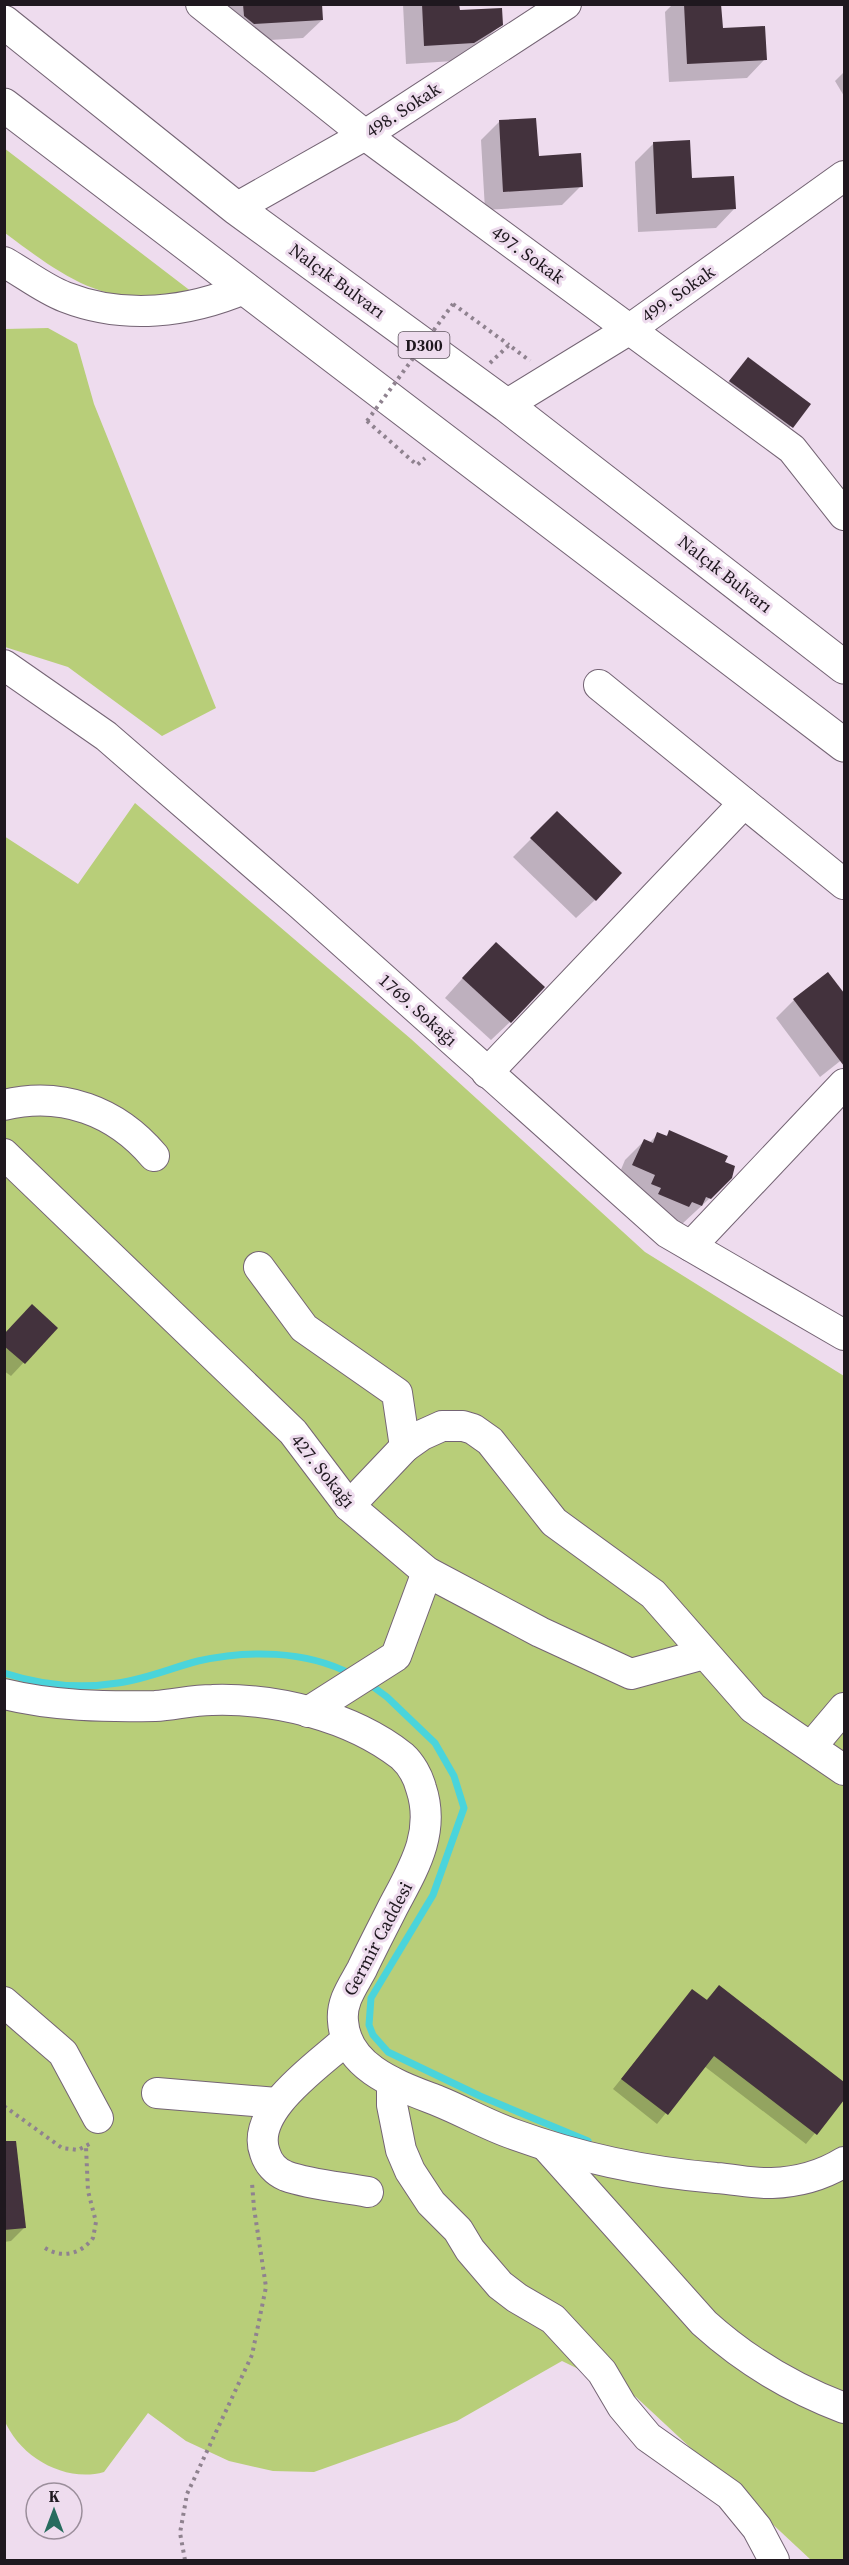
<svg xmlns="http://www.w3.org/2000/svg" width="849" height="2565" viewBox="0 0 849 2565" font-family="'Source Serif 4',serif">
<style>
.green{fill:#b8ce79}
.shadow{fill:#0003}
.lines{fill:none;stroke-linecap:round;stroke-linejoin:round}
.stream{stroke:#4ad4db;stroke-width:7}
.building{fill:#43323d}
.minor-casing{stroke:#746474;stroke-width:32}
.highway-casing{stroke:#746474;stroke-width:35}
.path{stroke:#8f828f;stroke-width:4;stroke-dasharray:3 4.5;stroke-linecap:butt}
.minor{stroke:#fff;stroke-width:30}
.highway{stroke:#fff;stroke-width:33}
.path-bridge{stroke:#8f828f;stroke-width:4;stroke-dasharray:3 4.5;stroke-linecap:butt}
.labels{text-anchor:middle;stroke-width:6;stroke-linejoin:round;paint-order:stroke}
.shield{fill:#eedcee;stroke:#5d535d;stroke-width:1.5}
.shield-label{font-size:16px;font-weight:bold;fill:#1f181f}
.street-label{font-size:18px;fill:#1f181f;stroke:#eedcee}
</style>
<rect width="100%" height="100%" fill="#eedcee"/>
<g class="green">
<path d="M4,148L192,292C109,311 68,280 5,233Z"/>
<polygon points="48,328 77,344 94,404 216,708 162,736 68,667 5,647 5,329"/>
<path d="M135,803L411,1039L645,1252L844,1376V2560H811L636,2397L562,2361L457,2421L314,2472L273,2471L229,2461L186,2441L148,2413L104,2472C65,2483 19,2457 4,2419V836L78,884Z"/>
</g>
<g class="shadow">
<polygon points="224,4 321,4 322,20 303,38 235,42"/>
<polygon points="403,4 458,4 458,12 501,24 482,43 454,61 406,64"/>
<polygon points="673,4 720,4 721,30 765,59 747,78 669,82 665,12"/>
<polygon points="844,72 844,96 835,81"/>
<polygon points="500,121 537,157 581,186 562,205 485,210 481,140"/>
<polygon points="653,144 690,180 734,209 716,228 638,232 635,162"/>
<polygon points="748,359 809,405 773,446 712,401"/>
<polygon points="557,813 595,900 576,918 513,857"/>
<polygon points="477,962 510,1022 491,1040 445,998"/>
<polygon points="828,974 844,996 844,1058 820,1077 776,1018 794,1000"/>
<polygon points="670,1132 710,1198 682,1224 615,1184 625,1160 644,1141 649,1143 658,1134 665,1137"/>
<polygon points="56,1328 11,1376 4,1371 4,1335"/>
<polygon points="719,1987 844,2083 844,2098 806,2144 704,2066 657,2124 613,2089 692,1991 705,2001"/>
<polygon points="4,2175 24,2228 11,2241 4,2242"/>
</g>
<g class="lines">
<g class="stream">
<path d="M4,1673C41,1685 80,1689 118,1683C146,1679 171,1668 198,1661C247,1650 305,1650 351,1674"/>
<polyline points="368,1683 387,1697 435,1743 454,1776 464,1808 433,1895 371,1998 369,2025 373,2035 388,2052 480,2096 588,2141"/>
</g>
</g>
<g class="building">
<polygon points="243,4 322,4 323,20 254,24 244,16"/>
<polygon points="422,4 459,4 460,10 502,8 503,25 474,43 424,46"/>
<polygon points="684,4 721,4 723,28 765,26 767,60 687,64"/>
<polygon points="536,118 539,156 581,153 583,187 503,192 499,120"/>
<polygon points="690,140 692,178 734,176 736,209 656,214 653,142"/>
<polygon points="748,357 811,404 793,428 729,381"/>
<polygon points="557,811 622,873 596,901 530,838"/>
<polygon points="496,942 545,987 511,1023 462,978"/>
<polygon points="828,972 844,993 844,1066 793,999"/>
<polygon points="669,1130 728,1156 725,1162 735,1166 732,1178 711,1199 706,1197 702,1206 692,1202 689,1207 658,1194 661,1188 651,1184 655,1175 632,1165 644,1139 653,1143 657,1132 667,1136"/>
<polygon points="32,1304 58,1328 25,1364 4,1346 4,1334"/>
<polygon points="719,1985 844,2082 844,2100 817,2135 714,2056 668,2115 621,2079 692,1989 707,2000"/>
<polygon points="4,2141 16,2141 26,2228 4,2230"/>
</g>
<g class="lines">
<defs>
<g id="minor">
<polyline points="201,4 365,135 792,449 844,515"/>
<polyline points="236,208 365,135 566,4"/>
<path d="M4,262C24,273 44,289 65,297C124,320 188,313 246,288"/>
<polyline points="506,405 630,329 844,176"/>
<polyline points="4,665 106,736 301,905 668,1233 844,1335"/>
<polyline points="599,685 844,884"/>
<polyline points="487,1073 744,803"/>
<path d="M4,1105C62,1091 116,1111 154,1156"/>
<polyline points="4,1154 293,1432 349,1506 427,1572 540,1632 631,1674 704,1654"/>
<polyline points="691,1246 844,1084"/>
<polyline points="259,1267 304,1328 397,1393 405,1447"/>
<polyline points="349,1506 405,1447 422,1435 442,1426 463,1426 473,1429 490,1441 554,1522 653,1594 753,1708 844,1770"/>
<path d="M4,1694C53,1706 105,1707 155,1706C174,1705 192,1700 212,1700C276,1698 351,1716 402,1756C411,1764 418,1777 421,1788C436,1833 413,1869 393,1907C383,1927 372,1948 362,1969C353,1986 341,2001 343,2021C346,2069 400,2086 438,2101C463,2111 487,2125 513,2134C579,2158 646,2172 716,2178C735,2179 753,2184 772,2183C798,2182 823,2175 844,2162"/>
<polyline points="308,1712 396,1656 427,1572"/>
<polyline points="811,1747 844,1708"/>
<polyline points="4,2002 63,2053 98,2118"/>
<path d="M346,2040C319,2065 249,2111 265,2153C268,2163 276,2172 286,2176C311,2185 342,2187 368,2192"/>
<polyline points="392,2082 392,2105 401,2150 410,2171 431,2203 458,2230 470,2250 500,2285 517,2298 553,2319 602,2372 622,2406 648,2437 730,2495 757,2528 774,2560"/>
<polyline points="157,2093 277,2103"/>
<path d="M546,2146L704,2323C746,2361 791,2388 844,2408"/>
</g>
<g id="highway">
<polyline points="4,22 236,208 506,405 844,667"/>
<polyline points="4,105 844,745"/>
</g>
</defs>
<use href="#minor" class="minor-casing"/>
<use href="#highway" class="highway-casing"/>
<g class="path">
<polyline points="453,304 509,345"/>
<polyline points="490,363 509,345 530,361"/>
<polyline points="367,421 417,465 425,458"/>
<polyline points="4,2106 62,2148 78,2150 93,2142"/>
<path d="M45,2248C63,2259 81,2254 93,2238L96,2222L88,2191L86,2147"/>
<polyline points="185,2560 180,2533 187,2494 252,2355 266,2287 254,2208 252,2183"/>
</g>
<use href="#minor" class="minor"/>
<use href="#highway" class="highway"/>
<polyline class="path-bridge" points="367,421 453,304"/>
</g>
<g class="labels">
<rect class="shield" x="398.5" y="332" width="51" height="26" rx="4.5"/>
<g class="shield-label">
<text x="424" y="351">D300</text>
</g>
<g class="street-label">
<text transform="translate(403 110) rotate(-33)" y="6">498. Sokak</text>
<text transform="translate(528 255) rotate(36)" y="6">497. Sokak</text>
<text transform="translate(337 281) rotate(36)" y="6">Nalçık Bulvarı</text>
<text transform="translate(678 294) rotate(-35)" y="6">499. Sokak</text>
<text transform="translate(725 574) rotate(38)" y="6">Nalçık Bulvarı</text>
<text transform="translate(418 1010) rotate(42)" y="6">1769. Sokağı</text>
<text transform="translate(323 1471) rotate(51)" y="6">427. Sokağı</text>
<text transform="translate(378 1939) rotate(-62)" y="6">Germir Caddesi</text>
</g>
</g>
<rect width="849" height="2565" fill="none" stroke="#1f181f" stroke-width="12"/>
<g transform="translate(54 2511)"><circle r="28" fill="#eedcee" stroke="#9b8e9b" stroke-width="1.5"/>
<path d="M0-4.5L10 22L0 15L-10 22Z" fill="#276c5e"/>
<text y="-9" font-size="16" font-weight="bold" text-anchor="middle" fill="#1f181f">K</text>
</g>
</svg>
